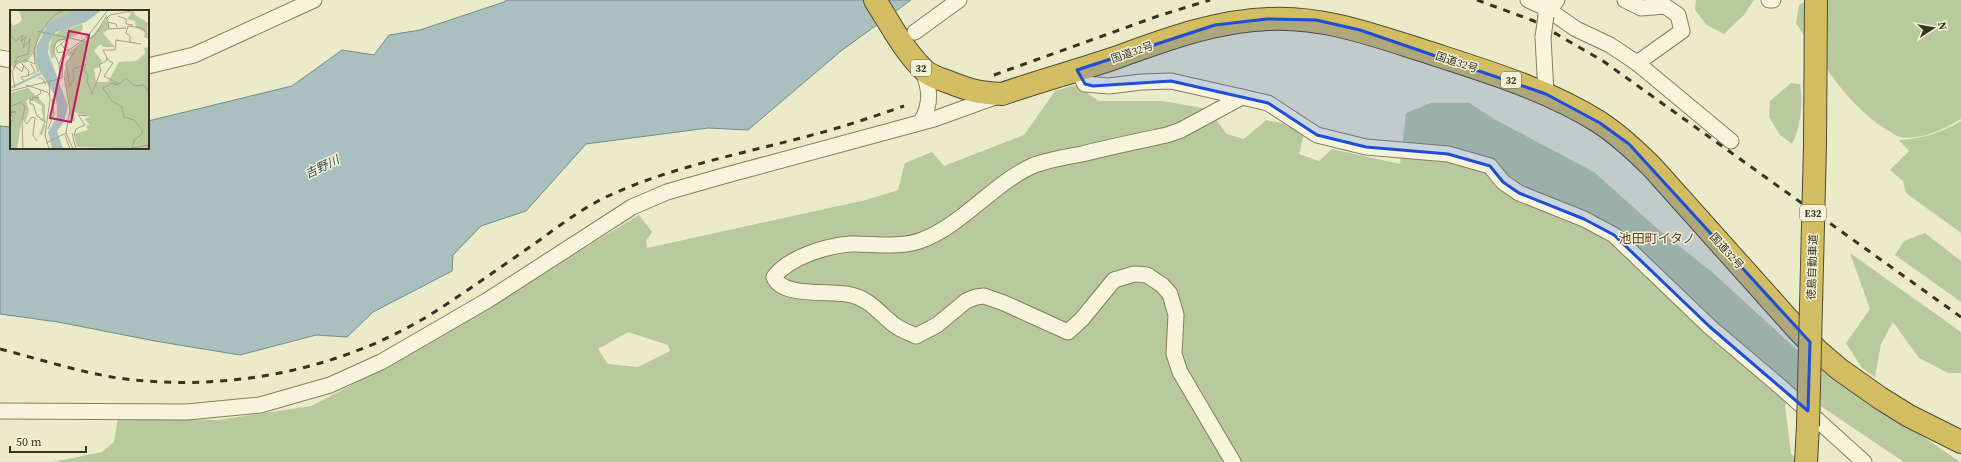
<svg xmlns="http://www.w3.org/2000/svg" width="1961" height="462" viewBox="0 0 1961 462" font-family="'Source Serif 4','Noto Sans JP',serif">
<style>
.green{fill:#b9c99e;fill-rule:evenodd}
.water{fill:#a9c0bf;stroke:#708e8e}
.lines{fill:none;stroke-linecap:round;stroke-linejoin:round}
.minor-casing{stroke:#867e5f;stroke-width:17}
.highway-casing{stroke:#544b33;stroke-width:24}
.minor{stroke:#f6f5dc;stroke-width:15}
.highway{stroke:#d2bd62;stroke-width:22}
.rail{stroke:#383221;stroke-width:3;stroke-dasharray:7 7;stroke-linecap:butt}
.minor-bridge-casing{stroke:#867e5f;stroke-width:17;stroke-linecap:butt}
.highway-bridge-casing{stroke:#544b33;stroke-width:24;stroke-linecap:butt}
.minor-bridge{stroke:#f6f5dc;stroke-width:15}
.highway-bridge{stroke:#d2bd62;stroke-width:22}
.marked{fill:#1d4ed8;fill-opacity:0.2;stroke:#1d4ed8;stroke-width:3;stroke-linejoin:round}
.labels{text-anchor:middle;stroke-width:3;stroke-linejoin:round;paint-order:stroke}
.shield{fill:#f3f2d8;stroke:#706c58;stroke-width:1}
.shield-label{font-size:10px;font-weight:bold;fill:#383221}
.street-label{font-size:11px;fill:#383221;stroke:#f3f2d8}
.water-label{font-size:12px;font-style:italic;fill:#324f56;stroke:#f3f2d8}
.quarter-label{font-size:13px;fill:#614024;stroke:#f3f2d8}
.inset-river{fill:none;stroke:#a9c0bf;stroke-width:2}
.inset-road{fill:none;stroke:#a3a086;stroke-width:1}
.view{fill:#c2185b;fill-opacity:0.15;stroke:#c2185b;stroke-width:2}
.inset-edge{fill:none;stroke:#383221;stroke-width:2}
</style>
<rect width="100%" height="100%" fill="#ebeac9"/>
<g class="green">
<polygon points="1696,0 1754,0 1744,15 1724,34 1707,25 1695,10"/>
<path d="M1808,0H1961V119C1944,129 1921,141 1900,137C1896,136 1891,132 1887,130C1846,105 1822,61 1796,23L1799,5Z"/>
<path d="M1791,83L1800,84C1803,104 1801,126 1792,144L1780,135L1769,117L1770,101Z"/>
<path d="M1075,85L1099,101H1163L1208,109L1227,134L1244,139L1266,120L1282,123L1304,134L1299,154L1319,161L1332,149L1400,164L1406,113L1431,103H1470L1494,119L1594,172L1660,231L1712,272L1796,349L1960,462H1904L1797,390L1785,405L1791,454L1802,462H53L102,452L114,442L118,418L217,420L311,406L400,360L639,215L652,232L646,241L647,248L866,200L898,190L905,163L932,152L944,166L1024,135L1055,91ZM628,332L668,345L670,351L638,367L608,364L598,349Z"/>
<path d="M1961,121V233L1906,193L1903,181L1890,170L1909,151L1899,140C1922,139 1941,133 1961,121Z"/>
<polygon points="1925,233 1961,261 1961,302 1895,255 1904,241"/>
<polygon points="1850,253 1961,332 1961,373 1948,373 1919,358 1893,322 1881,344 1875,377 1862,368 1846,343 1870,309"/>
</g>
<polygon class="water" points="506,0 911,0 841,51 748,130 708,128 586,144 526,211 481,226 453,255 452,271 373,312 347,337 316,335 240,355 155,341 58,322 0,314 0,126 11,127 11,148 148,148 148,121 292,86 342,50 374,55 389,35 420,30 504,2"/>
<g class="lines">
<defs>
<g id="minor">
<polyline points="1528,0 1546,8 1546,16"/>
<polyline points="1769,0 1773,0"/>
<polyline points="1546,8 1576,29 1610,45 1637,63 1682,31 1678,15 1665,6 1641,8 1625,0"/>
<polyline points="1546,8 1553,5 1557,0"/>
<polyline points="915,32 959,0"/>
<polyline points="1543,37 1546,94"/>
<polyline points="0,58 11,60"/>
<polyline points="1637,63 1731,141"/>
<polyline points="148,66 194,55 314,0"/>
<polyline points="1077,70 1085,84 1109,86 1141,82 1171,81 1268,103 1317,135 1366,147 1448,154 1490,166 1503,182 1519,193 1584,219 1614,235 1710,327 1782,388 1864,462"/>
<path d="M921,122C932,103 930,88 922,69"/>
<polyline points="0,411 187,412 260,405 330,385 381,362 488,300 632,207 667,192 723,176 934,119 998,96"/>
<path d="M1233,462L1180,372L1174,354L1176,315L1170,294L1162,285L1147,275L1134,274L1114,280L1082,319L1068,332L1004,303L984,296L976,297L966,301L937,325L916,336C910,333 904,331 899,328C882,318 872,299 851,295C831,290 782,298 774,277C789,257 826,246 850,244C873,243 899,249 922,240C962,225 993,184 1032,166C1047,160 1066,157 1082,154C1110,147 1139,141 1167,135L1181,130L1242,97"/>
</g>
<g id="highway">
<path d="M875,0C889,22 903,49 922,68C928,75 937,78 946,81C969,90 977,93 1002,94C1037,82 1073,72 1109,60C1160,42 1212,21 1268,19C1321,16 1371,34 1421,50C1482,70 1545,88 1599,122C1619,135 1636,151 1653,168L1796,328L1817,350L1839,369L1880,398L1909,416L1961,442"/>
<polyline points="1806,462 1808,426"/>
</g>
</defs>
<use href="#minor" class="minor-casing"/>
<use href="#highway" class="highway-casing"/>
<use href="#minor" class="minor"/>
<use href="#highway" class="highway"/>
<g class="rail">
<polyline points="1477,0 1534,21 1603,61 1961,317"/>
<polyline points="994,75 1158,16 1210,0"/>
<path d="M0,349C39,359 79,372 118,378C227,393 344,370 436,311C470,289 504,265 537,242C559,226 581,209 606,197C672,166 746,153 816,134C846,126 875,116 904,106"/>
</g>
<defs>
<polyline id="minor-bridge" points="1543,37 1546,16"/>
<polyline id="highway-bridge" points="1808,426 1815,145 1816,0"/>
</defs>
<use href="#minor-bridge" class="minor-bridge-casing"/>
<use href="#highway-bridge" class="highway-bridge-casing"/>
<use href="#minor-bridge" class="minor-bridge"/>
<use href="#highway-bridge" class="highway-bridge"/>
</g>
<path class="marked" d="M1267,19L1316,20L1360,30L1546,94L1600,123L1629,144L1810,342L1808,411L1710,327L1614,235L1584,219L1519,193L1503,182L1490,166L1448,154L1366,147L1317,135L1268,103L1171,81L1093,86L1085,84L1077,70L1215,25Z"/>
<g class="labels">
<g class="shield">
<rect x="911" y="60" width="20" height="16" rx="3"/>
<rect x="1501" y="72" width="20" height="16" rx="3"/>
<rect x="1800" y="205" width="26" height="16" rx="3"/>
</g>
<g class="shield-label">
<text x="921" y="72">32</text>
<text x="1511" y="84">32</text>
<text x="1813" y="217">E32</text>
</g>
<g class="street-label">
<text transform="translate(1132 52) rotate(-19)" y="4">国道32号</text>
<text transform="translate(1457 62) rotate(18)" y="4">国道32号</text>
<text transform="translate(1727 251) rotate(48)" y="4">国道32号</text>
<text transform="translate(1812 267) rotate(-88)" y="4">徳島自動車道</text>
</g>
<g class="water-label">
<text transform="translate(322 167) rotate(-26)" y="4">吉野川</text>
</g>
<g class="quarter-label">
<text x="1657" y="243">池田町イタノ</text>
</g>
</g>
<g transform="translate(10 10)">
<rect width="139" height="139" fill="#ebeac9"/>
<path d="M9,0H62L38,14L27,32L26,49L30,61L21,67L27,62L23,44L16,53L8,52L4,59L0,54V10L3,16L9,13L12,10ZM125,1L124,4L138,13L137,25L139,29L134,27L135,22L126,18L125,11L117,9L121,4L119,3ZM98,7L99,19L93,23L105,37H94L90,34L84,41L92,51L89,57L84,59L86,72H98L109,52L126,51L135,44L134,38L139,37V139L67,137L64,124L78,120L76,116L80,115L74,109L80,107L64,102L65,112L61,110L54,62L60,47L58,43L73,31L77,32ZM70,13L58,19L72,14L73,19L67,25L46,33L44,48H41L39,38L43,26L54,18ZM18,78L35,95V117L32,125H29L34,112L29,109H33L32,100L28,99H32V96L20,88L16,91L19,100L16,111L13,109L11,114L7,139H0V110H3V106L0,108V83Z" fill="#b9c99e"/>
<path d="M62,0H92L76,12L46,22L39,33L38,43L58,96L54,112L47,121L53,139H42L38,122L47,107V96L45,86L30,61L26,49L27,36L38,14Z" fill="#a9c0bf"/>
<path class="inset-river" d="M0,78L32,63"/>
<path class="inset-road" d="M108,6L116,9V14L123,15M96,9L100,5L126,0M107,17L106,14L98,12L99,19L116,18M27,21L78,32M0,25L6,31L13,25L11,32L16,26L13,38L20,29L18,44L8,47L4,53L8,51M76,31L86,24L97,5M120,33V26L116,23L118,16L132,18L139,26M51,34L55,39L57,33L54,38M11,53L19,61L18,66L11,67L14,71M49,54L44,43V36L48,30L57,29L46,38L48,43L53,42M56,54L60,76L64,70L63,59L76,54L74,60L78,66L77,71L82,84L91,60L89,55L96,51L97,48M56,54L67,38M5,56L12,62L14,55M18,66L25,62L21,54M54,66L60,100L56,123M28,68H32L36,75M50,68L49,54L55,40H59M39,72L40,90L35,125L39,139M109,74L94,66L103,53L98,50L93,40H105L106,30L131,34M16,75L37,82L40,86M5,78L2,62L6,54L15,50L25,54L24,40L30,23L44,5L54,0M30,80L31,83L26,86L29,88L23,87L22,91L20,88V94H23L27,106L36,112M0,81L52,68L53,50L59,40L76,28L98,0M139,82L134,75L125,76L116,68L108,75L102,73L93,78L102,91L112,97L114,107L124,110L132,120V124L124,130L122,138L138,135L139,139M0,97L11,92L15,97L12,109L13,139M0,101L6,102L0,103M0,104L3,107L0,115M22,107L25,108L23,125L27,131M13,109L17,114L22,107M38,119L44,104L42,89M62,123L66,139M55,125L60,139M64,126L66,119L75,115L68,105L77,106M36,133L56,123L63,139"/>
<path class="view" d="M59,21L79,25L61,112L40,108Z"/>
<rect width="139" height="139" class="inset-edge"/>
</g>
<g transform="translate(1933 28) rotate(78)" stroke="#f3f2d8" stroke-width="3" paint-order="stroke">
<path d="M0-3L7 15L0 10L-7 15Z" fill="#383221"/>
<text y="-6" font-size="11" font-weight="bold" text-anchor="middle" fill="#383221">N</text>
</g>
<path d="M10 446v6h76v-6" fill="none" stroke="#383221" stroke-width="2"/>
<text x="16" y="446" font-size="12" fill="#383221" stroke="#f3f2d8" stroke-width="3" paint-order="stroke">50 m</text>
</svg>
